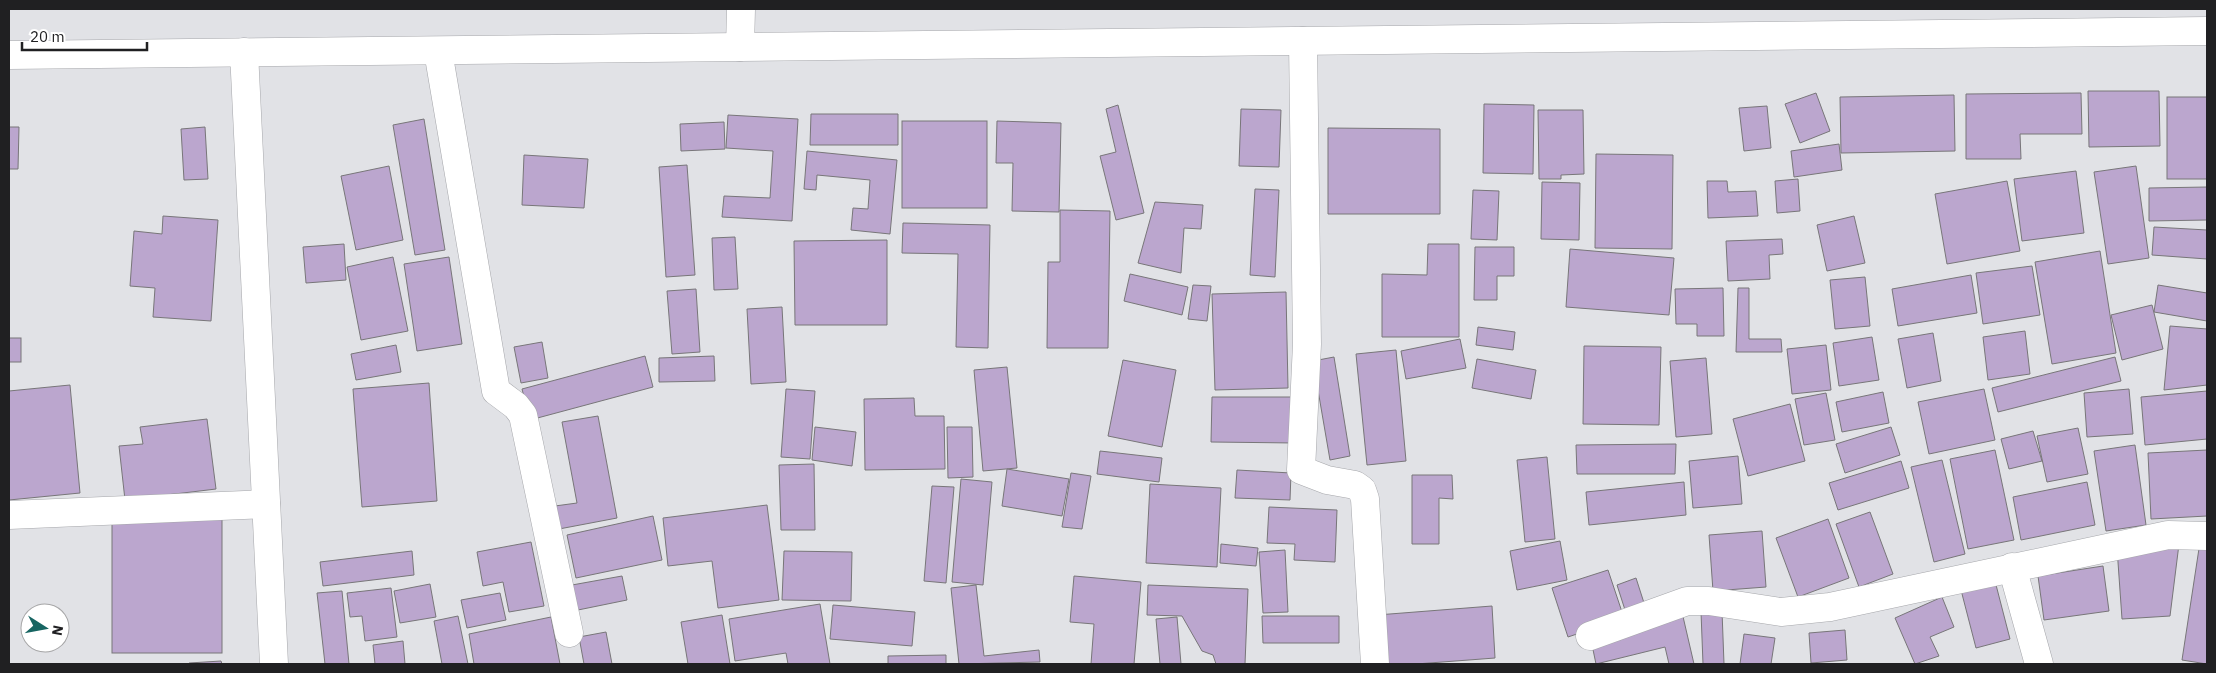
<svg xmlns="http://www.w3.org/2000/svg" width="2216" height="673" viewBox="0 0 2216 673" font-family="'IBM Plex Sans',sans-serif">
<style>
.building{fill:#bba6ce;stroke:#787679}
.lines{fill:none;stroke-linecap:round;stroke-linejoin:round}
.minor-casing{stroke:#a6a7ab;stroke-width:29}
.minor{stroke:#fff;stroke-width:28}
</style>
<rect width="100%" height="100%" fill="#e1e2e6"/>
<g class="building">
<polygon points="2088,91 2159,91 2160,146 2089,147"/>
<polygon points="1816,93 1830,131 1800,143 1785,104"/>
<polygon points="2081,93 2082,134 2020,134 2021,159 1966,159 1966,94"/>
<polygon points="1954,95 1955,151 1841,153 1840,97"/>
<rect x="2167" y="97" width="40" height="82"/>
<polygon points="1484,104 1534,105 1533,174 1483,173"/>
<polygon points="1118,105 1144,213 1116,220 1100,156 1116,152 1106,109"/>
<polygon points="1767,106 1771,148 1744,151 1739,108"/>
<polygon points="1241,109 1281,110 1279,167 1239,166"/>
<polygon points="1538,110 1583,110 1584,174 1561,175 1561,179 1539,179"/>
<polygon points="811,114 898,114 898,145 810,145"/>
<polygon points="728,115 798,119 792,221 722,217 724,196 770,198 773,151 726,148"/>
<polygon points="424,119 445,250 415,255 393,125"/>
<rect x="902" y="121" width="85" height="87"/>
<polygon points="997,121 1061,123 1059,212 1012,211 1013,163 996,163"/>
<polygon points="724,122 725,149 681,151 680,124"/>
<polygon points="9,127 19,127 18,169 9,169"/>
<polygon points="205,127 208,179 184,180 181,129"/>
<polygon points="1328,128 1440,129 1440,214 1328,214"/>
<polygon points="1839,144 1842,170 1794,177 1791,151"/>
<polygon points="807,151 897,160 890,234 851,230 853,208 868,209 870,180 817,175 816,190 804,189"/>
<polygon points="1596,154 1673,155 1672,249 1595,248"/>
<polygon points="524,155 588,159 584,208 522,205"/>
<polygon points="687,165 695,275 666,277 659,167"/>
<polygon points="389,166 403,240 356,250 341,176"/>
<polygon points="2136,166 2149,258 2108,264 2094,172"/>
<polygon points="2076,171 2084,233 2022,241 2014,179"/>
<polygon points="1798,179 1800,211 1777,213 1775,181"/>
<polygon points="1707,181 1727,181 1728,192 1756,191 1758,216 1708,218"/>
<polygon points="2007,181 2020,251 1947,264 1935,194"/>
<polygon points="1542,182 1580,183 1579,240 1541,239"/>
<polygon points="2207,187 2207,220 2149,221 2149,188"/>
<polygon points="1255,189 1279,190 1275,277 1250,275"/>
<polygon points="1473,190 1499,191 1497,240 1471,239"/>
<polygon points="1155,202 1203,205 1201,229 1184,228 1181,273 1138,263"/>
<polygon points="1060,210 1110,211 1108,348 1047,348 1048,262 1060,262"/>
<polygon points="163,216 218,220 211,321 153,317 155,288 130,286 134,231 162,234"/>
<polygon points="1854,216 1865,263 1827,271 1817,225"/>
<polygon points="903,223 990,225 988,348 956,347 958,254 902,253"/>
<polygon points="2154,227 2207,230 2207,259 2152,255"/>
<polygon points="735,237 738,289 714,290 712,238"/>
<polygon points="1782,239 1783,254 1769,255 1770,279 1728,281 1726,241"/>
<polygon points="887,240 887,325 795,325 794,241"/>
<polygon points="344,244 346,280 306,283 303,247"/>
<polygon points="1428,244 1459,244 1459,337 1382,337 1382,274 1427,275"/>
<polygon points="1475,247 1514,247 1514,276 1497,276 1497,300 1474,300"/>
<polygon points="1570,249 1674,258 1669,315 1566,307"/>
<polygon points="2100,251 2116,353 2052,364 2035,262"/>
<polygon points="393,257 408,331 361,340 347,267"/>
<polygon points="449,257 462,344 417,351 404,264"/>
<polygon points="2032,266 2040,315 1983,324 1976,273"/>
<polygon points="1130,274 1188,287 1182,315 1124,301"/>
<polygon points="1971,275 1977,313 1898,326 1892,289"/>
<polygon points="1865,277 1870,326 1835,329 1830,280"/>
<polygon points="1193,285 1211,286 1207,321 1188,319"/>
<polygon points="2158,285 2207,293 2207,321 2154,312"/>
<polygon points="1723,288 1724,336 1697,336 1697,324 1676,324 1675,289"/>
<polygon points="1738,288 1749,288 1749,339 1781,339 1782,352 1736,352"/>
<polygon points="696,289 700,352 672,354 667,291"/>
<polygon points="1286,292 1288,388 1215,390 1212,294"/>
<polygon points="2152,305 2163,349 2122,360 2111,315"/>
<polygon points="782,307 786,382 751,384 747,309"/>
<polygon points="2170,326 2207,329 2207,385 2164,390"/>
<polygon points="1478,327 1515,332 1513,350 1476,345"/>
<polygon points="2025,331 2030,374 1988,380 1983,337"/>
<polygon points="1933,333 1941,381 1907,388 1898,339"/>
<polygon points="1872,337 1879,380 1839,386 1833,343"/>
<rect x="9" y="338" width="12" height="24"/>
<polygon points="1460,339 1466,368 1406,379 1401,351"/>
<polygon points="542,342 548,378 521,383 514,347"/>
<polygon points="396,345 401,372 356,380 351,354"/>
<polygon points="1826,345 1831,390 1792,394 1787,349"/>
<polygon points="1584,346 1661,347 1659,425 1583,424"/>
<polygon points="1396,350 1406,461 1367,465 1356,354"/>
<polygon points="645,356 653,387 530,420 522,389"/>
<polygon points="714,356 715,381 659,382 659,358"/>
<polygon points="1334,357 1350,456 1330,460 1313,361"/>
<polygon points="2115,357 2121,381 1998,412 1992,388"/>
<polygon points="1706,358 1712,434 1676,437 1670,361"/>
<polygon points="1477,359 1536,370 1531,399 1472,388"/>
<polygon points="1123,360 1176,370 1162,447 1108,436"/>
<polygon points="1007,367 1017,468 983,471 974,370"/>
<polygon points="429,383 437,501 362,507 353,389"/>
<polygon points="70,385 80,493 9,500 9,391"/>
<polygon points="786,389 815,391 810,459 781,457"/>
<polygon points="1984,389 1995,440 1929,454 1918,402"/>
<polygon points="2129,389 2133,434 2087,437 2084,393"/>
<polygon points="2207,391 2207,439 2145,445 2141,397"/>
<polygon points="1883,392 1889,423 1842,432 1836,402"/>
<polygon points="1826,393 1835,440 1804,445 1795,399"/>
<polygon points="1212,397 1294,397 1294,443 1211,442"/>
<polygon points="914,398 915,416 944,416 945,469 865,470 864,399"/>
<polygon points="1790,404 1805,461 1748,476 1733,419"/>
<polygon points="598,416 617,518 559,529 555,506 577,503 562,422"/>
<polygon points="207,419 216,489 125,500 119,446 143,444 140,427"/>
<polygon points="815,427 856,432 852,466 812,460"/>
<polygon points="947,427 972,427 973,477 948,478"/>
<polygon points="1891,427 1900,455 1845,473 1836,444"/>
<polygon points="2078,428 2088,474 2047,482 2037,436"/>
<polygon points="2033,431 2042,461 2009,469 2001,439"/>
<polygon points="1676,444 1675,474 1577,474 1576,445"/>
<polygon points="2135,445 2146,525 2106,531 2094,451"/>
<polygon points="1995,450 2014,540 1968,549 1950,459"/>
<polygon points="2207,450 2207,516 2151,519 2148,453"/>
<polygon points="1100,451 1162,458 1159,482 1097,474"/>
<polygon points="1738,456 1742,504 1693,508 1689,461"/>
<polygon points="1547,457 1555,539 1525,542 1517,460"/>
<polygon points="1942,460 1965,554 1934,562 1911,467"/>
<polygon points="1901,461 1909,488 1838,510 1829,483"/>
<polygon points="814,464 815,530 781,530 779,465"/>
<polygon points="1007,469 1069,479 1062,516 1002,506"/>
<polygon points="1237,470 1291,473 1290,500 1235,498"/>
<polygon points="1071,473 1091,476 1082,529 1062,527"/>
<polygon points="1412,475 1452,475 1453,499 1439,498 1439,544 1412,544"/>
<polygon points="961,479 992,482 983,585 952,582"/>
<polygon points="1684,482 1686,515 1589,525 1586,492"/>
<polygon points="2087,482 2095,525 2021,540 2013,497"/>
<polygon points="1150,484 1221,488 1217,567 1146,563"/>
<polygon points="932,486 954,487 946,583 924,581"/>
<polygon points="767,505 779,600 718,608 712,561 668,566 663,518"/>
<polygon points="1269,507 1337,510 1335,562 1294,560 1295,544 1267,543"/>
<polygon points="1870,512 1893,574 1859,587 1836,524"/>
<polygon points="653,516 662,560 576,578 567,535"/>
<rect x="112" y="519" width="110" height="134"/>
<polygon points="1828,519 1849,578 1798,597 1776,538"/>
<polygon points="1762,531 1766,587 1713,591 1709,535"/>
<polygon points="1560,541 1567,580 1517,590 1510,551"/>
<polygon points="531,542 544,606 509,612 503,582 483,586 477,552"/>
<polygon points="2200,542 2207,543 2207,664 2182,660"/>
<polygon points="1221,544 1258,548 1256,566 1220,563"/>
<polygon points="2179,544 2170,616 2122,619 2117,548"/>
<polygon points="1285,550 1288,612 1263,613 1259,552"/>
<polygon points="412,551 414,575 323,586 320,562"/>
<polygon points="784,551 852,552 851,601 782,600"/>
<polygon points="2103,566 2109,611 2044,620 2038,576"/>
<polygon points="1608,570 1624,618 1568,637 1552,588"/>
<polygon points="622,576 627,600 578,610 572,585"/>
<polygon points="1074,576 1141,582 1134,664 1091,664 1094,624 1070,622"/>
<polygon points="1636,578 1645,606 1626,613 1617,585"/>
<polygon points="1995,581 2010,639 1976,648 1961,590"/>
<polygon points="430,584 436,617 400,623 394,591"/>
<polygon points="976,585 984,656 1039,650 1040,662 959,664 951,588"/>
<polygon points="1148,585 1248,589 1245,664 1216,664 1213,655 1202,651 1182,616 1147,615"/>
<polygon points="391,588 397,637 365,641 362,616 350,617 347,593"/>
<polygon points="342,591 349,664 325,664 317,593"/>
<polygon points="500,593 506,620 467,628 461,600"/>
<polygon points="1942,597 1954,627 1930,637 1939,656 1915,664 1895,618"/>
<polygon points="820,604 830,664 788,664 786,653 735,661 729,619"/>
<polygon points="833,605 915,612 912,646 830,639"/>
<polygon points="1492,606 1495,658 1416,664 1380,664 1377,615"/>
<polygon points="1681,608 1694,664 1669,664 1665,647 1596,664 1591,640"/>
<polygon points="1722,611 1724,664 1703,664 1701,612"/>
<polygon points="722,615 730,664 688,664 681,622"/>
<polygon points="458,616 468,664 442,664 434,621"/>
<polygon points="1262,616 1339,616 1339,643 1263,643"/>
<polygon points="551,617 560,664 474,664 469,634"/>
<polygon points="1177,617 1181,664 1160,664 1156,619"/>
<polygon points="1845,630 1847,660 1811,663 1809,633"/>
<polygon points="606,632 612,664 584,664 579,637"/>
<polygon points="1744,634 1775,638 1771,664 1740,664"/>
<polygon points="403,641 405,664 375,664 373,645"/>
<polygon points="946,655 946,664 888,664 888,656"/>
<polygon points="221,661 222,664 189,664 189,663"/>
</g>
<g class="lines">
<defs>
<g id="minor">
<polyline points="1303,41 1307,344 1301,470 1327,480 1355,485 1362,490 1365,499 1375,664"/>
<polyline points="740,47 741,9"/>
<polyline points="438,51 496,391 516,406 523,415 569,633"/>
<polyline points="244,52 274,664"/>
<polyline points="9,55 2207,31"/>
<polyline points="9,515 266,504"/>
<polyline points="2012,567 2039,664"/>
<polyline points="1590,636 1687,601 1709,601 1781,612 1830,607 2168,535 2207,536"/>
</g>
</defs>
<use href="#minor" class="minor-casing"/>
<use href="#minor" class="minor"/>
</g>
<rect width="2216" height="673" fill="none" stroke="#202022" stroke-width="20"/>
<g transform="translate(45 628) rotate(101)"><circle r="24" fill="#ffffff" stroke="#a6a6a7"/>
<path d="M0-4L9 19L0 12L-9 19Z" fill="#176562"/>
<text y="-8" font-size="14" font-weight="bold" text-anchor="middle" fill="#202022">N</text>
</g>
<path d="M22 42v8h125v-8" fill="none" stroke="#202022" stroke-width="2.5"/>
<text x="30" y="42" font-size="15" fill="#202022" stroke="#ffffff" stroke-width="4" paint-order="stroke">20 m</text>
</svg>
